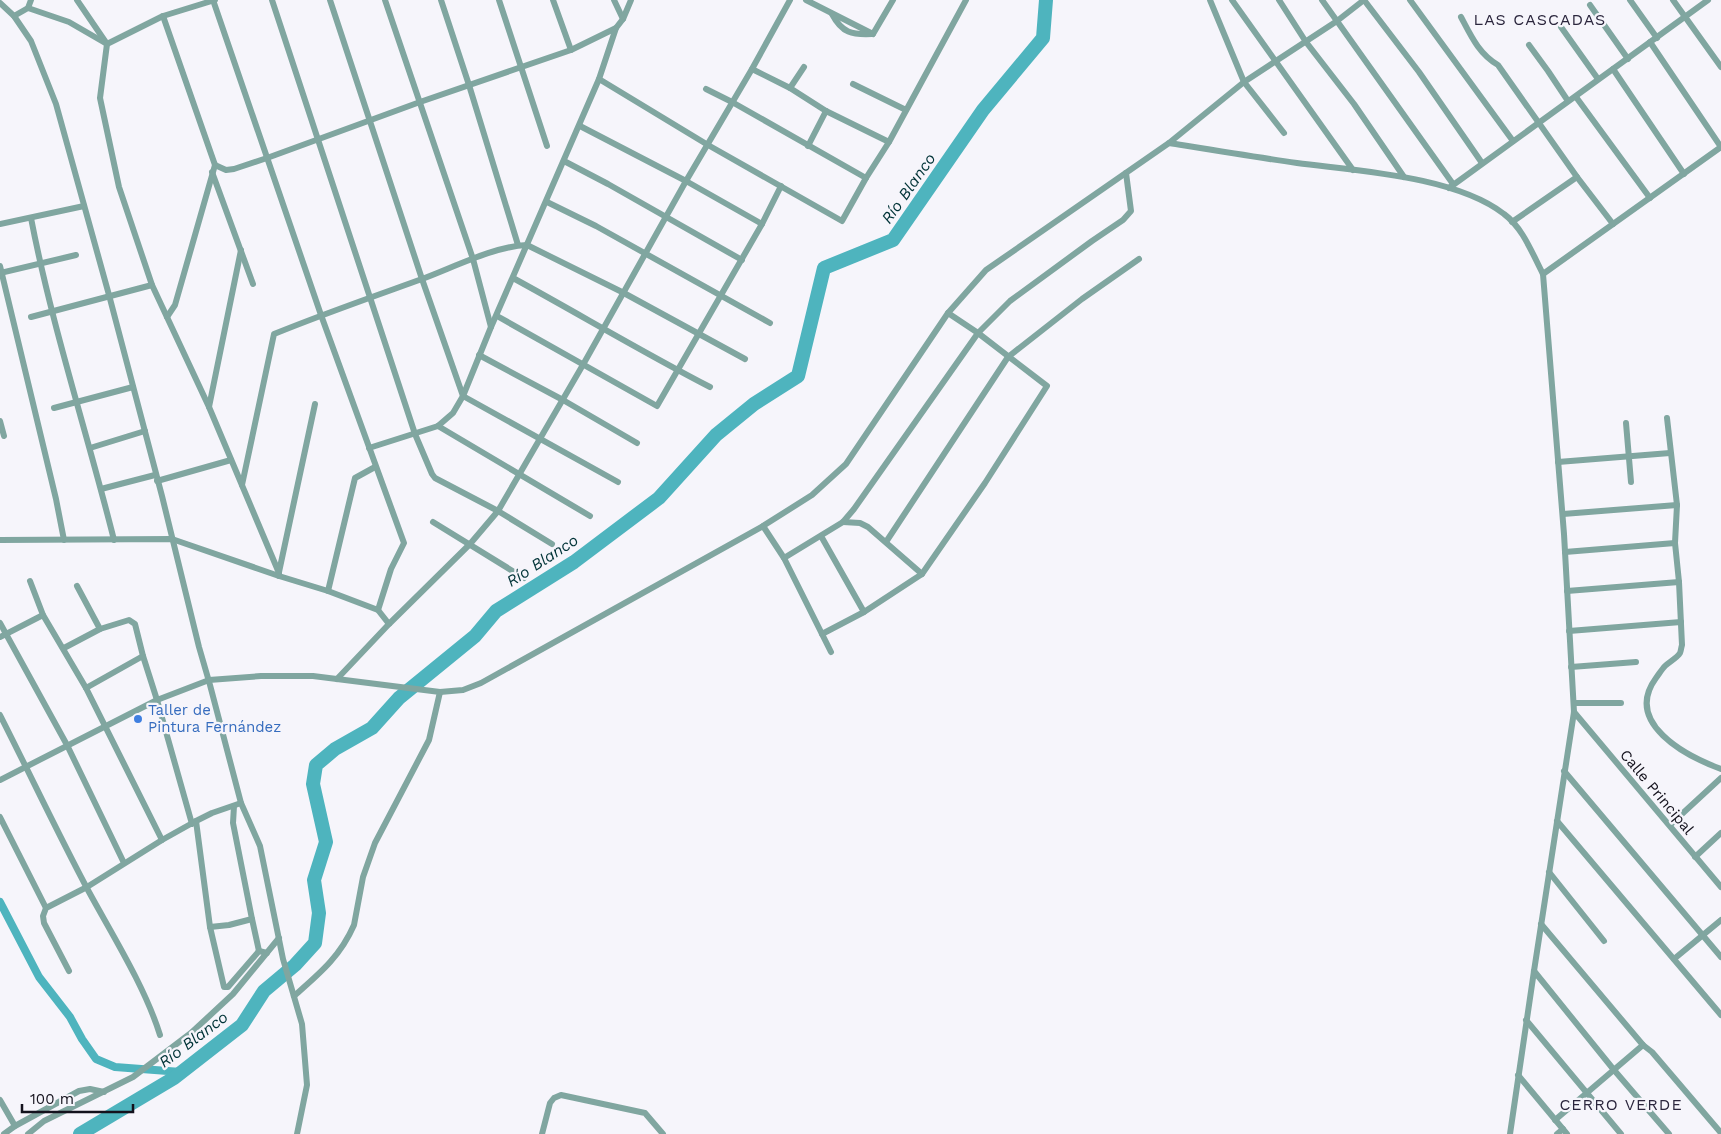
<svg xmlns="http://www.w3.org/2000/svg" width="1721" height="1134" viewBox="0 0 1721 1134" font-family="'Work Sans',sans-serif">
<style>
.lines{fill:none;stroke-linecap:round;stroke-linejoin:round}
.canal{stroke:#4eb4be;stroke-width:8}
.river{stroke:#4eb4be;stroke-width:14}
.minor{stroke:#80a6a0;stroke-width:6}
.shop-dot{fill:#3f7fe0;stroke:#f6f5fb;stroke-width:2}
.labels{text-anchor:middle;stroke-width:4.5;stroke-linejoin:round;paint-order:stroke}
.shop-label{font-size:15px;fill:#366cbe;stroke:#f6f5fb;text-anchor:start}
.street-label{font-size:15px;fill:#14121d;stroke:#f6f5fb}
.neighbourhood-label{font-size:16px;letter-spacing:1px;fill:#2b263d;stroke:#f6f5fb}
.water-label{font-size:16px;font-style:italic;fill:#003337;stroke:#f6f5fb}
</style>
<rect width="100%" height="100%" fill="#f6f5fb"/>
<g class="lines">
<polyline class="canal" points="0,902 39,977 70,1017 82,1039 96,1059 115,1067 181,1072"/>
<polyline class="river" points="80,1134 174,1078 242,1025 264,991 295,965 315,943 319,913 314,880 326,842 313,784 316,765 335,749 372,728 399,698 475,636 496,611 574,562 659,498 716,435 754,404 798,376 824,268 893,240 983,110 1043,38 1046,0"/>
<g class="minor">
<polyline points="77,0 107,44 100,98 119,187 152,285 209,407 279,573 279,576"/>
<polyline points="213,0 321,315 404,543 391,569 378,610"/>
<polyline points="272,0 415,434 432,474 435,478 498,511 552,544"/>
<polyline points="330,0 422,279 463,396 618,482"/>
<polyline points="385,0 473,259 491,327"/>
<polyline points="441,0 469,85 518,245"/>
<polyline points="499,0 547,146"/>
<polyline points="553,0 571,50"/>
<polyline points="614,0 623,19"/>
<polyline points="806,0 873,34"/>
<polyline points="1210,0 1244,82 1284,133"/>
<polyline points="1232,0 1353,170"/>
<polyline points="1279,0 1306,42 1354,104 1404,177"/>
<polyline points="1322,0 1453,184"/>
<polyline points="1364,0 1419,72 1482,163"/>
<polyline points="1410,0 1513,141"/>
<polyline points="1630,0 1657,38"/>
<polyline points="1673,0 1721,67"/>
<polyline points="0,3 14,16 31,41 56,104 109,295 162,496 199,647 210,685 241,803 260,846 283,959 302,1024 307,1085 297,1134"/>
<polyline points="1590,5 1628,59"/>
<polyline points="28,8 69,22 107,44 163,16 215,0"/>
<path d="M832,14C842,33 852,35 872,34"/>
<polyline points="14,16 28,8 31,0"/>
<polyline points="163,16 215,165"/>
<path d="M1461,17C1471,36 1479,54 1498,65L1577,177L1613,224"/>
<polyline points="1561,27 1598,79"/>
<polyline points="873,34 893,0"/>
<polyline points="1650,42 1721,147"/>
<polyline points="1529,45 1548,71 1568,101"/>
<polyline points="752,69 790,88 826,111 889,142"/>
<polyline points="1613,69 1684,174"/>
<polyline points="599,79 708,145 842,221 866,178 889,142 966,0"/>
<polyline points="853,84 906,110"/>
<polyline points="790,88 804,67"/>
<polyline points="706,89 732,102 866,178"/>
<polyline points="1576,97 1650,198"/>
<polyline points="580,126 686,181 762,224"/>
<path d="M1169,143C1212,150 1254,157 1297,163C1357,171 1455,176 1504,214C1523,228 1532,253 1543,274L1564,534L1574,712L1534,971L1510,1134"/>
<polyline points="808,146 826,111"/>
<polyline points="564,161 608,184 742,260"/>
<polyline points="212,172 253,284"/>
<polyline points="1449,188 1708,0"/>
<polyline points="547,202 596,226 770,323"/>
<path d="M31,218C52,327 87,432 114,540"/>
<polyline points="1512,222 1577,177"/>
<polyline points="0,224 84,206"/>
<polyline points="0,266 56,499 64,540"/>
<polyline points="0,273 76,255"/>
<polyline points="1543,274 1721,147"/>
<path d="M513,278C579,314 644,353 710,387"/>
<polyline points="497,316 657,406 762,224 781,186"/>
<polyline points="31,317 152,285"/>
<polyline points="167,317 175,305 215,165 226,170 234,169 267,158 420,102 571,50 616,28"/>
<polyline points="479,355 563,400 637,443"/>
<polyline points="209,407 241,250"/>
<polyline points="54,408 133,387"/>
<path d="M1667,418L1677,505L1675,543L1679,582L1682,645C1681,648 1681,651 1680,653C1677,658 1669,662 1665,666C1662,669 1659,674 1656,678C1623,723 1686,756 1721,769"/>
<polyline points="0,421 4,436"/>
<polyline points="1626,423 1631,482"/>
<polyline points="438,426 590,516"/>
<polyline points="90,448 145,431"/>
<polyline points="369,448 438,426 453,413 463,396 491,327 599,79 616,28 623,19 631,0"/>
<polyline points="1558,462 1670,453"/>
<polyline points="157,481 231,460"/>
<path d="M242,485L274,334C323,314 372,297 422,279C452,268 495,246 527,245L622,292L745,359"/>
<polyline points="101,489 155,475"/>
<polyline points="1563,514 1677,505"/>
<polyline points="433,522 524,578"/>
<polyline points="843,522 860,523 868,527 922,574"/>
<polyline points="763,526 784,558 831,652"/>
<polyline points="821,536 864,612"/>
<polyline points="0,540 172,539 279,576 328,591 378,610 389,624"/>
<polyline points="886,542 1008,357 1082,299 1139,259"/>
<polyline points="1565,552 1675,543"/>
<polyline points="784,558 843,522 854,509 978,333 1010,301 1092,241 1123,220 1131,211 1126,173"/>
<polyline points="279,572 315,404"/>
<polyline points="30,581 43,615 86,688 162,840"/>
<polyline points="77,586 100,629 129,620 135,624 143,656"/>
<polyline points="328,591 355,478 375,467"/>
<polyline points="1567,591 1679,582"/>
<polyline points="0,623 67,745 124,863"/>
<polyline points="1569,631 1681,622"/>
<polyline points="822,634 864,612 922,574 985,483 1047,386 978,333 948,313"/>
<polyline points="0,637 43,615"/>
<polyline points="64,648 100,629"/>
<polyline points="1571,667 1636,662"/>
<polyline points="337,679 389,624 470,544 498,511 584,363 686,181 752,69 790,0"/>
<polyline points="86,688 143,656 157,700 192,824"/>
<polyline points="1574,703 1621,703"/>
<polyline points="1574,712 1721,887"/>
<path d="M0,715C30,774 58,834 89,892C113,936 145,987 160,1035"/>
<polyline points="1564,771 1721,957"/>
<polyline points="0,780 157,700 209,680 261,676 313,676 440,692 463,690 481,683 763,526 812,495 846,464 948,313 986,270 1169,143 1244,82 1337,21 1364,0"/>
<polyline points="0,817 46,908"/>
<polyline points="196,821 210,927 224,987 228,987 259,951 267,953"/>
<polyline points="1557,821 1721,1015"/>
<polyline points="1670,825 1721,778"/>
<polyline points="1695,857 1721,833"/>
<polyline points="1549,872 1604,941"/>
<polyline points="252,919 259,951"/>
<polyline points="1541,924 1643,1045 1652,1052 1721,1133"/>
<polyline points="210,927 229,925 252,919 233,823 234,806"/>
<polyline points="1674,959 1721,920"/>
<polyline points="69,971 44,923 43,916 46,908 87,887 162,840 196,821 212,813 241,803"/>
<polyline points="1534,971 1614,1070 1669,1134"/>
<path d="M294,996C319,974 340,957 354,925L363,877L375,843L429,740L440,692"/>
<polyline points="1526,1020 1621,1134"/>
<polyline points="1518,1075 1567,1134"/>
<polyline points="0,1100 15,1126"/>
<polyline points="1555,1120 1643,1045"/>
<polyline points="4,1134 15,1126 79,1091 90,1089 104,1092"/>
<polyline points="28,1134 44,1121 133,1077 191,1033 233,994 279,938"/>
<polyline points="542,1134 550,1103 554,1098 561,1095 645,1113 663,1134"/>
<polyline points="1557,1134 1563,1129"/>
</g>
</g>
<circle class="shop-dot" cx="138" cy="719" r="5"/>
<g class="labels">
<g class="shop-label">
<text x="148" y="715">Taller de<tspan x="148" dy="17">Pintura Fernández</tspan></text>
</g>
<g class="street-label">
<text transform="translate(1657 792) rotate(50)" y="5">Calle Principal</text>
</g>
<g class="neighbourhood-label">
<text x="1540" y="25">LAS CASCADAS</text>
<text x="1621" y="1110">CERRO VERDE</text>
</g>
<g class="water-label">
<text transform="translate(908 188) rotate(-55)" y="6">Río Blanco</text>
<text transform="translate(542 560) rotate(-33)" y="6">Río Blanco</text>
<text transform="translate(193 1039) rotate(-37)" y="6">Río Blanco</text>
</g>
</g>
<path d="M22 1104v8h111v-8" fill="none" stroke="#14121d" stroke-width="2.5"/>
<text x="30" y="1104" font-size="15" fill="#14121d" stroke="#f6f5fb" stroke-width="4" paint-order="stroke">100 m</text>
</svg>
